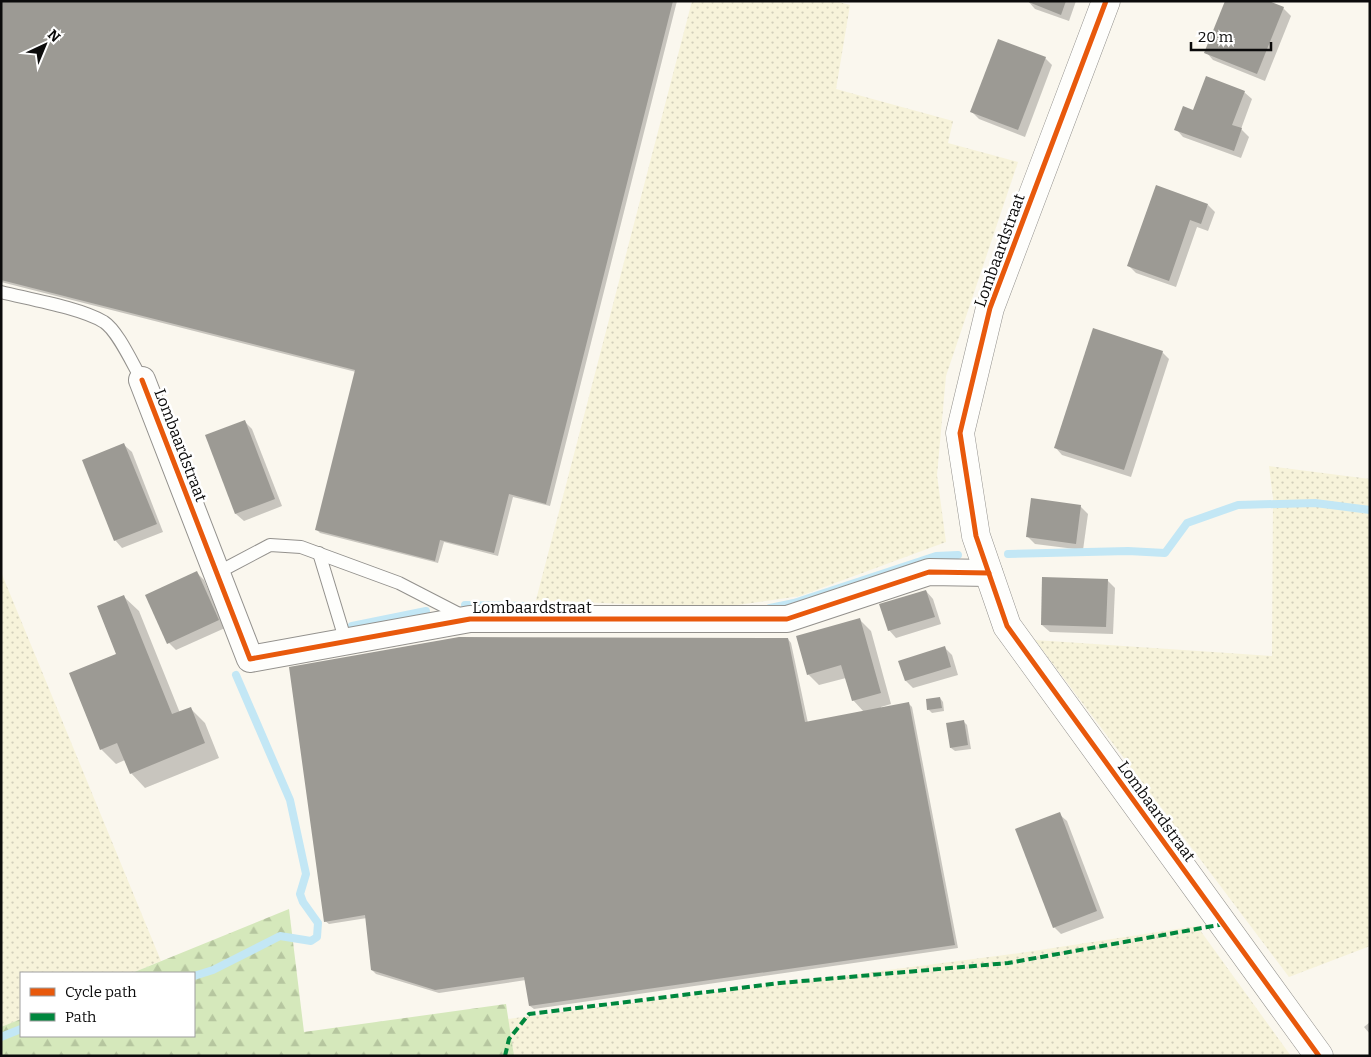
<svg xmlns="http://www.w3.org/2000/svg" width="1371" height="1057" viewBox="0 0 1371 1057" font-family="Bitter,serif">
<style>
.farmland{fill:url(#farmland-dots)}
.forest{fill:url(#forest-firs)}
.shadow{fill:#0003}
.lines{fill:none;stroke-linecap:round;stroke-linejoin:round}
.stream{stroke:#c3e7f5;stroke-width:8}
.building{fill:#9c9a94}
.service-casing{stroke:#93918d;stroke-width:14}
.minor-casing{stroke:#93918d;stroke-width:28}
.tertiary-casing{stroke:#93918d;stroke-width:29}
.service{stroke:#fefefc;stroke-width:12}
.minor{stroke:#fefefc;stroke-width:26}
.tertiary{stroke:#fefefc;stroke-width:28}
.quiet{stroke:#00873e;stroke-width:4;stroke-dasharray:8 4;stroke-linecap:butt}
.cycleway-casing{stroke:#fff;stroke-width:8}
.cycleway{stroke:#e8590c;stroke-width:5}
.labels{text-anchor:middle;stroke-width:5;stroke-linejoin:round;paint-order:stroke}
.street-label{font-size:16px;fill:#0b0b0b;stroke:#fff}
</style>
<defs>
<pattern id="farmland-dots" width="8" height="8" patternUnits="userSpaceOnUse" patternTransform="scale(1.25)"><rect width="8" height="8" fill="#f7f3da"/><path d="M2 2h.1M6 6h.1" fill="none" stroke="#d2cfba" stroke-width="1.8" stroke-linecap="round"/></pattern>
<pattern id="forest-firs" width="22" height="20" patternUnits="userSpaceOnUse" patternTransform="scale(1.25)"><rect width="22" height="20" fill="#d5e8bb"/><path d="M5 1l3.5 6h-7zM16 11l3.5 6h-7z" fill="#b6c69f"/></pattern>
</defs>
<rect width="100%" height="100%" fill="#faf7ee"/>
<g class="farmland">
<polygon points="692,1 835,1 850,5 836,89 953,121 948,143 1018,162 946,376 937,475 946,542 800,596 716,608 536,600"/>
<polygon points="1269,466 1370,479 1370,946 1289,977 1035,640 1272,656 1273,498"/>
<polygon points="1,572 161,961 132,973 21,973 21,1019 1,1027"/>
<polygon points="1197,926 1291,1056 514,1056 508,1019 1027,952"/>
</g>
<polygon class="forest" points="289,909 304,1032 506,1004 514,1056 1,1056 1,1027 21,1019 21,1036 194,1036 194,973 132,973"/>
<g class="shadow">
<polygon points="1,1 677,1 550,506 513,497 498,556 444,542 438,563 320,533 316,529 356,372 1,282"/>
<polygon points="1028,1 1076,1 1069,21 1035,9"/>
<polygon points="1283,8 1291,16 1265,81 1213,60 1206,52"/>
<polygon points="1045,58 1052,65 1025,137 979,119 972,112"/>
<polygon points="1244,92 1252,99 1241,129 1249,137 1241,158 1183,137 1176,129 1194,112"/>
<polygon points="1208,205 1215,212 1208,231 1197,227 1176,287 1136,273 1128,265"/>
<polygon points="1162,352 1169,359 1131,477 1062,455 1055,447"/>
<polygon points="245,422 252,429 282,506 244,521 236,514 207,436"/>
<polygon points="124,445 132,452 163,532 122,548 115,540"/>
<polygon points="1080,506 1088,514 1083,550 1035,544 1027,536"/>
<polygon points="197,573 204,580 225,628 176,650 169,643"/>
<polygon points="1107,580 1115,588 1113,634 1050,632 1042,625"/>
<polygon points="926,591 933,599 941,624 896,638 889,630"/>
<polygon points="124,597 139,611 180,713 190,708 205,723 219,758 145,788 131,773 125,760 116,764 101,749 118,655"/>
<polygon points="860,620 871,631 891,704 881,707 881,709 908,703 912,707 958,948 534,1009 530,1006 526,980 439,993 376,974 372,970 367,918 329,924 325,921 788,639 791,643 808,723 864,712 853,700 846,678 819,685 808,674"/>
<polygon points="945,648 952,655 958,675 913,688 906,681 900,662"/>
<polygon points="940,698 943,702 944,711 932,713 928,709"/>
<polygon points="964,722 967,725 971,749 955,751 951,748"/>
<polygon points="1059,814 1067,821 1104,918 1061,934 1054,927"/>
<polygon points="1370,1022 1370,1034 1364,1027"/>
</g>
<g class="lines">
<g class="stream">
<polyline points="1008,554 1128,551 1165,553 1187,523 1238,505 1315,503 1370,510"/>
<polyline points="465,605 527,606"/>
<polyline points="770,608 794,603 936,556 958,555"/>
<polyline points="352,626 426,611"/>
<polyline points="194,976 213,970 280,936 311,941 317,937 318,923 303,902 300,894 306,874 290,800 236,675"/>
<polyline points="1,1037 21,1029"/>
</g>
</g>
<g class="building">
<polygon points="1,1 673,1 546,504 509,494 494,553 440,540 435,561 315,530 355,370 1,280"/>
<polygon points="1026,1 1066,1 1061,15"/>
<polygon points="1225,1 1269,1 1284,7 1257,74 1204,53"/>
<polygon points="998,39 1046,57 1018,130 970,112"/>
<polygon points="1206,76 1245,91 1232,125 1242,128 1234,151 1174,130 1183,106 1193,110"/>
<polygon points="1156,185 1208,204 1201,224 1190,220 1169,281 1127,266"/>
<polygon points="1093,328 1163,351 1124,470 1054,448"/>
<polygon points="245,420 275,499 235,514 205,435"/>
<polygon points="124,443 157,524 114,541 82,460"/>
<polygon points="1031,498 1081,505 1076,544 1026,537"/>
<polygon points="197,571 219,620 167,644 145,595"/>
<polygon points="1042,577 1108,579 1106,627 1041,625"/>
<polygon points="926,590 935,617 888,631 879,604"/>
<polygon points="124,595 172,714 191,707 205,743 130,774 117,743 100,750 69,673 116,654 97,606"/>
<polygon points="860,618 881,693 852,701 841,665 807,675 796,636"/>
<polygon points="459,637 788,638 805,722 909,702 955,945 529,1006 524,977 435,990 371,970 365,915 324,922 289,667"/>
<polygon points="945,646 951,667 905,681 898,661"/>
<polygon points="940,697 942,708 927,710 926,699"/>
<polygon points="964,720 968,745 950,748 946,723"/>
<polygon points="1060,812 1097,911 1053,928 1015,829"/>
</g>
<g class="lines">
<defs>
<g id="service">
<path d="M1,292C29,299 81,308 104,322C118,331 133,365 142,380"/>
<polyline points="319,553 346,642"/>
<polyline points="217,573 270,545 301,547 399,583 465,617"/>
</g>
<polyline id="minor" points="142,380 250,659 470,619 787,619 929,572 989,573"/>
<polyline id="tertiary" points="1106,1 990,308 960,433 976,536 1007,626 1319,1056"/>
</defs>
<use href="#service" class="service-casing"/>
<use href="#minor" class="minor-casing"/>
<use href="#tertiary" class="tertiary-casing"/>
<use href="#service" class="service"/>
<use href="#minor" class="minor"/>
<use href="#tertiary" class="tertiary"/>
<polyline class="quiet" points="505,1056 509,1039 529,1014 780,983 1008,963 1224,924"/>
<defs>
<g id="cycleway">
<polyline points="1106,1 990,308 960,433 976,536 1007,626 1319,1056"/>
<polyline points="142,380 250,659 470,619 787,619 929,572 989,573"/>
</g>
</defs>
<use href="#cycleway" class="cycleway-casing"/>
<use href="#cycleway" class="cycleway"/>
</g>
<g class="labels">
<g class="street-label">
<text transform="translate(999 250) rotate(-70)" y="6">Lombaardstraat</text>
<text transform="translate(181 445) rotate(69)" y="6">Lombaardstraat</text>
<text x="532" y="613">Lombaardstraat</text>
<text transform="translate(1157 811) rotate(54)" y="6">Lombaardstraat</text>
</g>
</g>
<rect width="1371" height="1057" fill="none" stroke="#0b0b0b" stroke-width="5"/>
<rect x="20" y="972" width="175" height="65" fill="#ffffff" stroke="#9d9d9d"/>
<rect x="30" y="988" width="25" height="8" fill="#e8590c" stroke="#9d9d9d"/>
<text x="65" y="997" font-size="15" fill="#0b0b0b">Cycle path</text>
<rect x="30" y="1013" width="25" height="8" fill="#00873e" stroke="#9d9d9d"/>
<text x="65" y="1022" font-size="15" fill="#0b0b0b">Path</text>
<g transform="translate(45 45) rotate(44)" stroke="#ffffff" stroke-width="4" paint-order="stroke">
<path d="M0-4L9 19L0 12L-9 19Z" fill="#0b0b0b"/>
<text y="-8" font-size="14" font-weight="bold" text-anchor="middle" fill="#0b0b0b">N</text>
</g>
<path d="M1191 42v8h80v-8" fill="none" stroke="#0b0b0b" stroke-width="2.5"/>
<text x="1198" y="42" font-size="15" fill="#0b0b0b" stroke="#ffffff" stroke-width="4" paint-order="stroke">20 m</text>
</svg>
